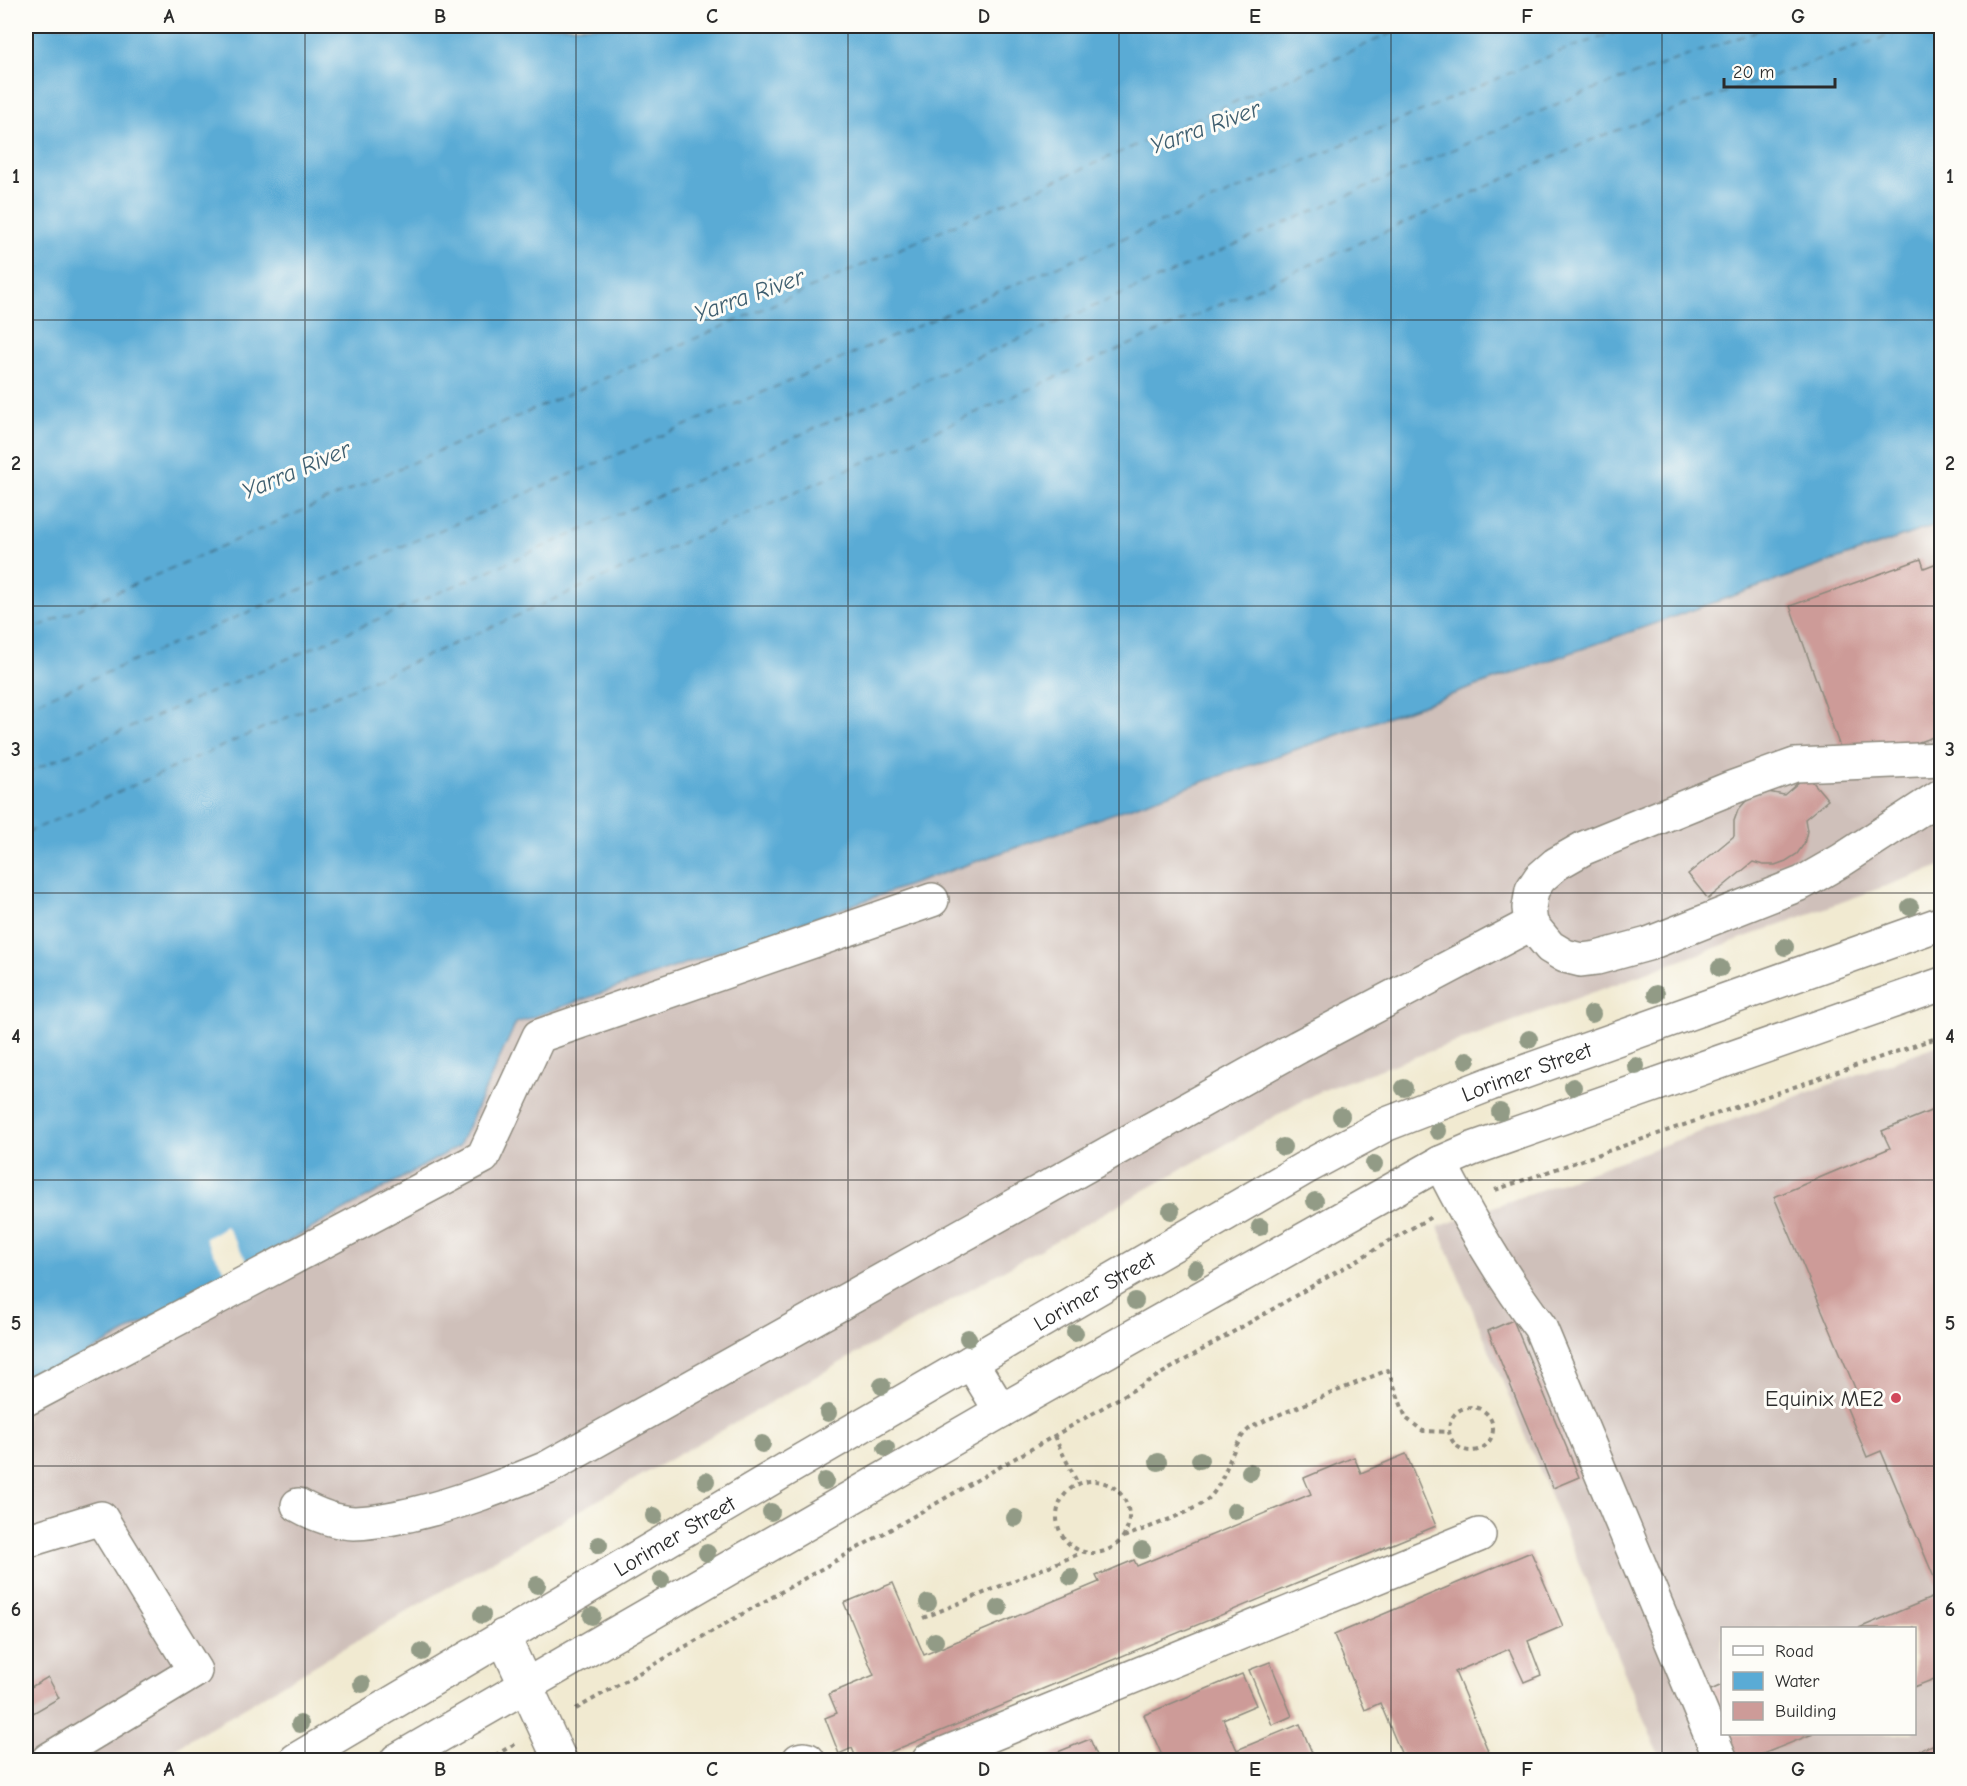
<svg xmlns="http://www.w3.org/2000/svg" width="1967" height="1786" viewBox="0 0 1967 1786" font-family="'Comic Neue',sans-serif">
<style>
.industrial{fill:#cfc0ba;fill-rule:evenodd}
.water{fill:#5aabd5;stroke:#426b80;stroke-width:1.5}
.pier{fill:#f1ead1}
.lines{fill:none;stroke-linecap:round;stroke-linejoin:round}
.ferry{stroke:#3e5e6f;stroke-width:1.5;stroke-dasharray:8 6;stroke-linecap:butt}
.building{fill:#cd9b98}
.minor-casing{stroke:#8e8a7e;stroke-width:36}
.major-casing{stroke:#8e8a7e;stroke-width:36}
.path{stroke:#8e8a7e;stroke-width:4;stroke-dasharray:4.5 4.5;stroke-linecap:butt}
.minor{stroke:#fff;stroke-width:33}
.major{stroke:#fff;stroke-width:33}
.tree{fill:#929b86}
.grid{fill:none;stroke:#2b2b2b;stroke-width:1.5;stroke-opacity:0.55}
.poi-dot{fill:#d1495b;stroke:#fdfcf7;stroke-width:2}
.labels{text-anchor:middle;stroke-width:6;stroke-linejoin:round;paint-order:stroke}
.street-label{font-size:22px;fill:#2b2b2b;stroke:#fdfcf7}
.poi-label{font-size:22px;fill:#2b2b2b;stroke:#fdfcf7;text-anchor:end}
.water-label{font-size:24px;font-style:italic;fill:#3e5e6f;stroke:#fdfcf7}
.neatline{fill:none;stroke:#2b2b2b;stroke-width:2}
.grid-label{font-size:20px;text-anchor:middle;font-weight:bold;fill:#2b2b2b}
</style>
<rect width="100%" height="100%" fill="#fdfcf7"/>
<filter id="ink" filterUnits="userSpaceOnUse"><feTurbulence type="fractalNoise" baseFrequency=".0167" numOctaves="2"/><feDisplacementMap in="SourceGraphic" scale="12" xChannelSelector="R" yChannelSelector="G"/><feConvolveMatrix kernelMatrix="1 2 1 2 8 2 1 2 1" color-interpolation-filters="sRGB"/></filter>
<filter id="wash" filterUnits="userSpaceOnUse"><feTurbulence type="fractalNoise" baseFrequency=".008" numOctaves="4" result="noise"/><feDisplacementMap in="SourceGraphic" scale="24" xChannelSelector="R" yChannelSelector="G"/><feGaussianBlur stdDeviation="1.35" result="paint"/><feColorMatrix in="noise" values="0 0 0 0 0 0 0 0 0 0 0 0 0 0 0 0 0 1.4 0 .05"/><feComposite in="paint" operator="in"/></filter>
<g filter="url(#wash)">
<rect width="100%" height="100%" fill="#f1ead1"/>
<g class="industrial">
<polygon points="1941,523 1941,866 1318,1092 533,1537 155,1760 26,1760 26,1388 459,1146 516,1023"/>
<path d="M1941,1044V1760H1661L1438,1227ZM1722,1628H1914V1734H1722Z"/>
</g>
<polygon class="water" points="26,26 1941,26 1941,523 516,1023 459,1146 26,1388"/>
<polygon class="pier" points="226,1226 249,1264 228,1276 205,1239"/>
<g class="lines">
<g class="ferry">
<polyline points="26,632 1408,26"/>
<polyline points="26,707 1564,50 1634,26"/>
<polyline points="26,773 1580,94 1771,26"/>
<polyline points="26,833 1601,136 1916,26"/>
</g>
</g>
<g id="blocks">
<g class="building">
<polygon points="1921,559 1924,568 1942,561 1942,700 1935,702 1942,721 1942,734 1847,767 1790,606"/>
<polygon points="1807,775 1828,800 1805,819 1807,831 1804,844 1797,854 1786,861 1775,865 1763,865 1753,862 1708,899 1688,874 1734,836 1734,821 1738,810 1746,801 1756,795 1768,792 1784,795"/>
<polygon points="1938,1108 1942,1115 1942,1676 1914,1687 1914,1628 1859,1628 1941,1594 1881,1451 1867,1457 1844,1401 1858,1395 1774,1197 1890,1148 1882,1131"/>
<polygon points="1513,1320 1579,1477 1553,1488 1488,1331"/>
<polygon points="1406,1454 1436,1526 871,1760 857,1760 852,1748 839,1754 825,1718 837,1713 829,1694 874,1675 844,1603 893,1583 924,1655 1099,1582 1096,1576 1134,1560 1137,1566 1311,1494 1304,1478 1354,1457 1361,1473"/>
<polygon points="1531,1552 1563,1626 1528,1641 1541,1675 1524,1682 1509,1649 1455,1672 1492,1760 1404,1760 1380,1703 1365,1710 1334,1635"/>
<polygon points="1270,1662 1292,1716 1272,1725 1249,1670"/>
<polygon points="1242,1674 1256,1705 1223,1719 1237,1750 1300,1724 1315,1760 1164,1760 1144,1715"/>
<polygon points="48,1677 59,1698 28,1716 26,1712 26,1690"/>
<polygon points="1722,1685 1722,1734 1813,1734 1748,1760 1730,1760 1702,1694"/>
<polygon points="1090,1739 1099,1760 1038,1760"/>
<polygon points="1942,1741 1942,1760 1896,1760"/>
</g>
</g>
</g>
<g filter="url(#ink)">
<use href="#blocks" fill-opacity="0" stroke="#8e8a7e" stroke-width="1.5"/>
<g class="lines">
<defs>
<g id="minor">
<polyline points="1942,759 1795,765 1731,788 1584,848 1556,864 1540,878 1532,890 1529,908 1531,924 1550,947 1565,956 1581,960 1597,958 1648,944 1802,883 1842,860 1942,795"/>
<path d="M1440,1163C1469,1220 1501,1276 1540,1327L1721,1760"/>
<polyline points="26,1399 483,1157 539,1036 932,900"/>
<path d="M298,1505C316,1515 334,1522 354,1523C374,1523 394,1518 413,1514C460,1503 503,1486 547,1468L1298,1047L1531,924"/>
<polyline points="26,1541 101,1518 195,1671 48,1760"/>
<polyline points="503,1636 560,1760"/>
<polyline points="799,1760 803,1759 808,1760"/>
<polyline points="929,1760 1479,1535"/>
</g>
<g id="major">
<polyline points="971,1362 1001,1411"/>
<path id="s1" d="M296,1760L792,1466L1305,1168L1387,1124L1490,1084L1942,923"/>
<polyline points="397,1760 1001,1411 1440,1163 1472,1149 1942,984"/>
</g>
</defs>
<use href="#minor" class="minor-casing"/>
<use href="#major" class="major-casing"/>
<g class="path">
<polyline points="1495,1190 1942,1036"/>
<circle cx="1471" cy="1429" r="22"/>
<polyline points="1054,1436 1078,1484"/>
<circle cx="1093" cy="1517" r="36"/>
<path d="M1124,1537C1145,1528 1195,1512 1209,1498C1228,1479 1229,1446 1249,1429C1254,1425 1261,1423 1266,1420L1388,1370L1406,1418L1423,1431L1449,1432"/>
<polyline points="923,1618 1081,1553"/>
<polyline points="576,1709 1054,1436 1431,1217"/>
<polyline points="487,1760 515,1744"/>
</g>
<use href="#minor" class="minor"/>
<use href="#major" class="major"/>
</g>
<g class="tree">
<circle cx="1910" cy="907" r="9"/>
<circle cx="1785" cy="947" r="9"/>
<circle cx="1720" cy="968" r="9"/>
<circle cx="1656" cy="994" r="9"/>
<circle cx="1592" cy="1014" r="9"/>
<circle cx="1529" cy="1039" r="9"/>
<circle cx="1467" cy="1060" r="9"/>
<circle cx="1636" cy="1066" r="9"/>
<circle cx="1573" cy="1087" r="9"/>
<circle cx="1404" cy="1088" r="9"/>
<circle cx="1500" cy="1112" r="9"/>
<circle cx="1341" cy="1116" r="9"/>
<circle cx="1438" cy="1131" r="9"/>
<circle cx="1283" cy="1147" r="9"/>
<circle cx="1374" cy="1164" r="9"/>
<circle cx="1315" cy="1201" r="9"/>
<circle cx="1171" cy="1211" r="9"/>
<circle cx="1260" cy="1227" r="9"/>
<circle cx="1195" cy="1269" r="9"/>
<circle cx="1135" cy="1301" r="9"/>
<circle cx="1075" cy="1333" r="9"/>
<circle cx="968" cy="1338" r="9"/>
<circle cx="882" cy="1386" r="9"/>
<circle cx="828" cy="1413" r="9"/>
<circle cx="762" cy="1444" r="9"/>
<circle cx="886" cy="1448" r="9"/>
<circle cx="1200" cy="1460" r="9"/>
<circle cx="1158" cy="1462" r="9"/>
<circle cx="1250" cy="1472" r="9"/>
<circle cx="706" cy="1481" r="9"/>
<circle cx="825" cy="1481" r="9"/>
<circle cx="1235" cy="1511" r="9"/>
<circle cx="771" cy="1512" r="9"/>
<circle cx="654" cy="1516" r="9"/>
<circle cx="1015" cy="1518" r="9"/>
<circle cx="599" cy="1545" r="9"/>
<circle cx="1142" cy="1550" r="9"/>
<circle cx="707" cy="1553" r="9"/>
<circle cx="1071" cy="1577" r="9"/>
<circle cx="661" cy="1580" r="9"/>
<circle cx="537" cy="1585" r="9"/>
<circle cx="928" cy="1603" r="9"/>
<circle cx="999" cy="1608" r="9"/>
<circle cx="482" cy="1615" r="9"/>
<circle cx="592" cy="1616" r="9"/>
<circle cx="935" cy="1641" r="9"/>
<circle cx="422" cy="1652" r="9"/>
<circle cx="362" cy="1684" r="9"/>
<circle cx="300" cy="1724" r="9"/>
</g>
</g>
<path class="grid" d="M305,26V1760M576,26V1760M848,26V1760M1119,26V1760M1391,26V1760M1662,26V1760M26,320H1942M26,606H1942M26,893H1942M26,1180H1942M26,1466H1942"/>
<circle class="poi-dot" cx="1896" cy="1398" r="6"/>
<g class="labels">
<g class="street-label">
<text dy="8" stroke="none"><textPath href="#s1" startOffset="1412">Lorimer Street</textPath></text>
<text dy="8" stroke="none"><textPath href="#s1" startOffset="926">Lorimer Street</textPath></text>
<text dy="8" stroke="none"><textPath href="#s1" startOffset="440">Lorimer Street</textPath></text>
</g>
<g class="poi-label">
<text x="1884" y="1406">Equinix ME2</text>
</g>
<g class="water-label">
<text transform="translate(1205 127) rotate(-20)" y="8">Yarra River</text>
<text transform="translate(749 295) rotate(-20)" y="8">Yarra River</text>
<text transform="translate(296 470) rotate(-23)" y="8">Yarra River</text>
</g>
</g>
<rect width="1967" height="1786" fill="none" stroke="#fdfcf7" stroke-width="66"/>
<rect x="1721" y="1627" width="195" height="108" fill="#fdfcf7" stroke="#a9a8a5" stroke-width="1.5"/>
<rect x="1733" y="1646" width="30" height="9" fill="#ffffff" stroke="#a9a8a5" stroke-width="1.5"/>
<text x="1775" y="1657" font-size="18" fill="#2b2b2b">Road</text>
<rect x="1733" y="1672" width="30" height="18" fill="#5aabd5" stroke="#a9a8a5" stroke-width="1.5"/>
<text x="1775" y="1687" font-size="18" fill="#2b2b2b">Water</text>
<rect x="1733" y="1702" width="30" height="18" fill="#cd9b98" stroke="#a9a8a5" stroke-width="1.5"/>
<text x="1775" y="1717" font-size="18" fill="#2b2b2b">Building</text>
<path d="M1724 78v9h111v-9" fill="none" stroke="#2b2b2b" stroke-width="3"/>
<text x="1733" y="78" font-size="18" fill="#2b2b2b" stroke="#fdfcf7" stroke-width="4.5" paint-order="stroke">20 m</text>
<rect x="33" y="33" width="1901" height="1720" class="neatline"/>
<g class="grid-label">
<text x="169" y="23">A</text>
<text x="440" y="23">B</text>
<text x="712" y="23">C</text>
<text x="984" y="23">D</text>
<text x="1255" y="23">E</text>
<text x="1527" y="23">F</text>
<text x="1798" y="23">G</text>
<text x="16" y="183">1</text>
<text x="1950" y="183">1</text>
<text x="16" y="470">2</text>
<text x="1950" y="470">2</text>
<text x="16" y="756">3</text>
<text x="1950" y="756">3</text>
<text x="16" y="1043">4</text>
<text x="1950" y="1043">4</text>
<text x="16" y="1330">5</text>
<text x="1950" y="1330">5</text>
<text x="16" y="1616">6</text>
<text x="1950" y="1616">6</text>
<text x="169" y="1776">A</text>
<text x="440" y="1776">B</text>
<text x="712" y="1776">C</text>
<text x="984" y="1776">D</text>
<text x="1255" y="1776">E</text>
<text x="1527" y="1776">F</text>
<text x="1798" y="1776">G</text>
</g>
</svg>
